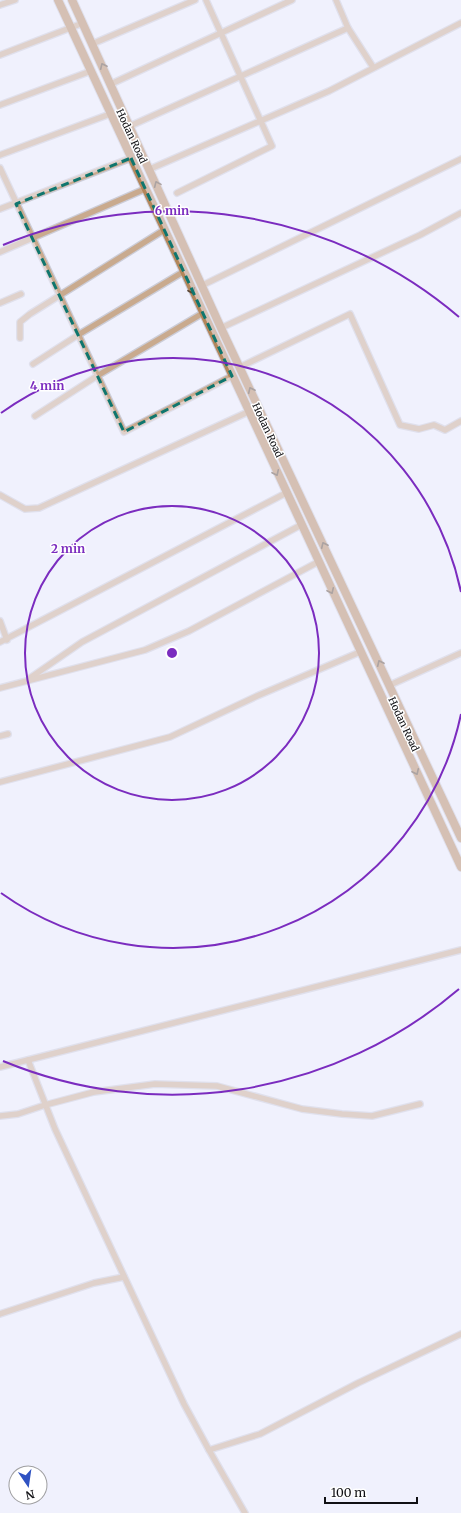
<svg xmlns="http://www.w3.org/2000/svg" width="461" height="1513" viewBox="0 0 461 1513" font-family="Merriweather,serif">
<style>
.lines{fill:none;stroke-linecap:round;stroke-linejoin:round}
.street-casing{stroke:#cccdd8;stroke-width:8}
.secondary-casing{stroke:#cccdd8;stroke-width:10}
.street{stroke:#c9aa8e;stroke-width:5.5}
.secondary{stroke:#b3865b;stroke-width:8}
.oneway{stroke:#594534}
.marked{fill:none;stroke:#0f766e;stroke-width:3;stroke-dasharray:8 5;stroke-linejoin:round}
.ring{fill:none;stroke:#7b2cbf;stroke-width:2}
.labels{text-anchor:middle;stroke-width:3;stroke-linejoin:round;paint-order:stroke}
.street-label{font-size:10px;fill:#101014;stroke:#fff}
.centre{fill:#7b2cbf;stroke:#fff;stroke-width:2}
.ring-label{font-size:12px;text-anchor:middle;font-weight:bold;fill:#7b2cbf;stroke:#fff;stroke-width:3;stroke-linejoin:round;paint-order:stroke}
</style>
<rect width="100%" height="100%" fill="#f0f1fd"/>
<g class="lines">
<defs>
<g id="street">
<polyline points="336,0 348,28"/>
<polyline points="0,5 15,0"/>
<polyline points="92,44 195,0"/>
<polyline points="0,55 83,23"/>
<polyline points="111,84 292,0"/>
<polyline points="0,105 91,71"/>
<polyline points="130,126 348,28 373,67"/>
<polyline points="0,155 110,114"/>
<polyline points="0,168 124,432 232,376"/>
<polyline points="150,169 329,91 461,23"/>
<polyline points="177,193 272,146 206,0"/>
<polyline points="0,209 131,158"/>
<polyline points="0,252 145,189"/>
<polyline points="203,285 461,159"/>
<polyline points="0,303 21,294"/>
<polyline points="221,328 420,235 461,213"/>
<polyline points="20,338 20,322 30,314 164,230"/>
<polyline points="33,364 78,335 183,272"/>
<polyline points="240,367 350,314 400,425 419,429 434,425 445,430 461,421"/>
<polyline points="35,416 97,376 203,313"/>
<polyline points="0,495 25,509 39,508 248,412"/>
<polyline points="0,621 7,640"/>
<polyline points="0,642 286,493"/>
<polyline points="30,678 82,642 301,525"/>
<polyline points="390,685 461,653"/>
<polyline points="0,688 145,650 189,631 318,562"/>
<polyline points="0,736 8,734"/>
<polyline points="0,782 170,737 257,696 360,652"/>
<polyline points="28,1060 55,1129 184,1404 209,1450 260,1434 358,1383 461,1334"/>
<polyline points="0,1067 461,950"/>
<polyline points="0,1116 18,1114 45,1105 94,1092 155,1084 217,1086 302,1109 342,1114 372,1116 420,1104"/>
<polyline points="0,1314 94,1283 124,1277"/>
<polyline points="209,1450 245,1513"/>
</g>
<g id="secondary">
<polyline points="58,0 461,867"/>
<polyline points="72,0 221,328 461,838"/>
</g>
</defs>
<use href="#street" class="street-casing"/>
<use href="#secondary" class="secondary-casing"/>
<use href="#street" class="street"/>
<use href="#secondary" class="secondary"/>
</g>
<defs><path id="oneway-chevron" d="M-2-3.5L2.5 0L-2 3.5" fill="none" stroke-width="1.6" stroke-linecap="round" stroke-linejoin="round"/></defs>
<g class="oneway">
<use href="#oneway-chevron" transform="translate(103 66) rotate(-115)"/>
<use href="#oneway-chevron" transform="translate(157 184) rotate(-114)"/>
<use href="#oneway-chevron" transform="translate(192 291) rotate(65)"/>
<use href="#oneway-chevron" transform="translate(251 390) rotate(-115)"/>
<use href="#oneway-chevron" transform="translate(276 473) rotate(65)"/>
<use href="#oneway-chevron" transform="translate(324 545) rotate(-115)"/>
<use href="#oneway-chevron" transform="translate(331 591) rotate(65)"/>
<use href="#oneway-chevron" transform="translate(380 663) rotate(-115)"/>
<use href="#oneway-chevron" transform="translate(416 772) rotate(65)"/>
</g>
<path d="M0 0H461V1513H0ZM131,158L232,376L124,432L16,204Z" fill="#f0f1fd" fill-opacity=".55" fill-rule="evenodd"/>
<path class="marked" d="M131,158L232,376L124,432L16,204Z"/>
<g class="ring">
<circle cx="172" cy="653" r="147"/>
<path d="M461 714A295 295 0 0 1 1 893M1 413A295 295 0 0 1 461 592"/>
<path d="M459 989A442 442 0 0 1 3 1061M3 245A442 442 0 0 1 459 317"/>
</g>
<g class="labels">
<g class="street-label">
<text transform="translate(132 136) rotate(65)" y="4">Hodan Road</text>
<text transform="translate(268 430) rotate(65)" y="4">Hodan Road</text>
<text transform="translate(404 724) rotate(65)" y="4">Hodan Road</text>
</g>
</g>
<circle cx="172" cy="653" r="6" class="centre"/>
<g class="ring-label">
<text x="172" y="215">6 min</text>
<text x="47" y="390">4 min</text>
<text x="68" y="553">2 min</text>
</g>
<g transform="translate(28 1485) rotate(167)"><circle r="19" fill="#ffffff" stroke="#9f9fa1"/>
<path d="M0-3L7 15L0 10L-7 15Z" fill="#2f52c2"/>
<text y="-6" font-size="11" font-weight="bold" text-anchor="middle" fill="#101014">N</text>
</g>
<path d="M325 1497v6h92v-6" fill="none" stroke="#101014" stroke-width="2"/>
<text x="331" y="1497" font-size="12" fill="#101014" stroke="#ffffff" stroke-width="3" paint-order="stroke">100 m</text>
</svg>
